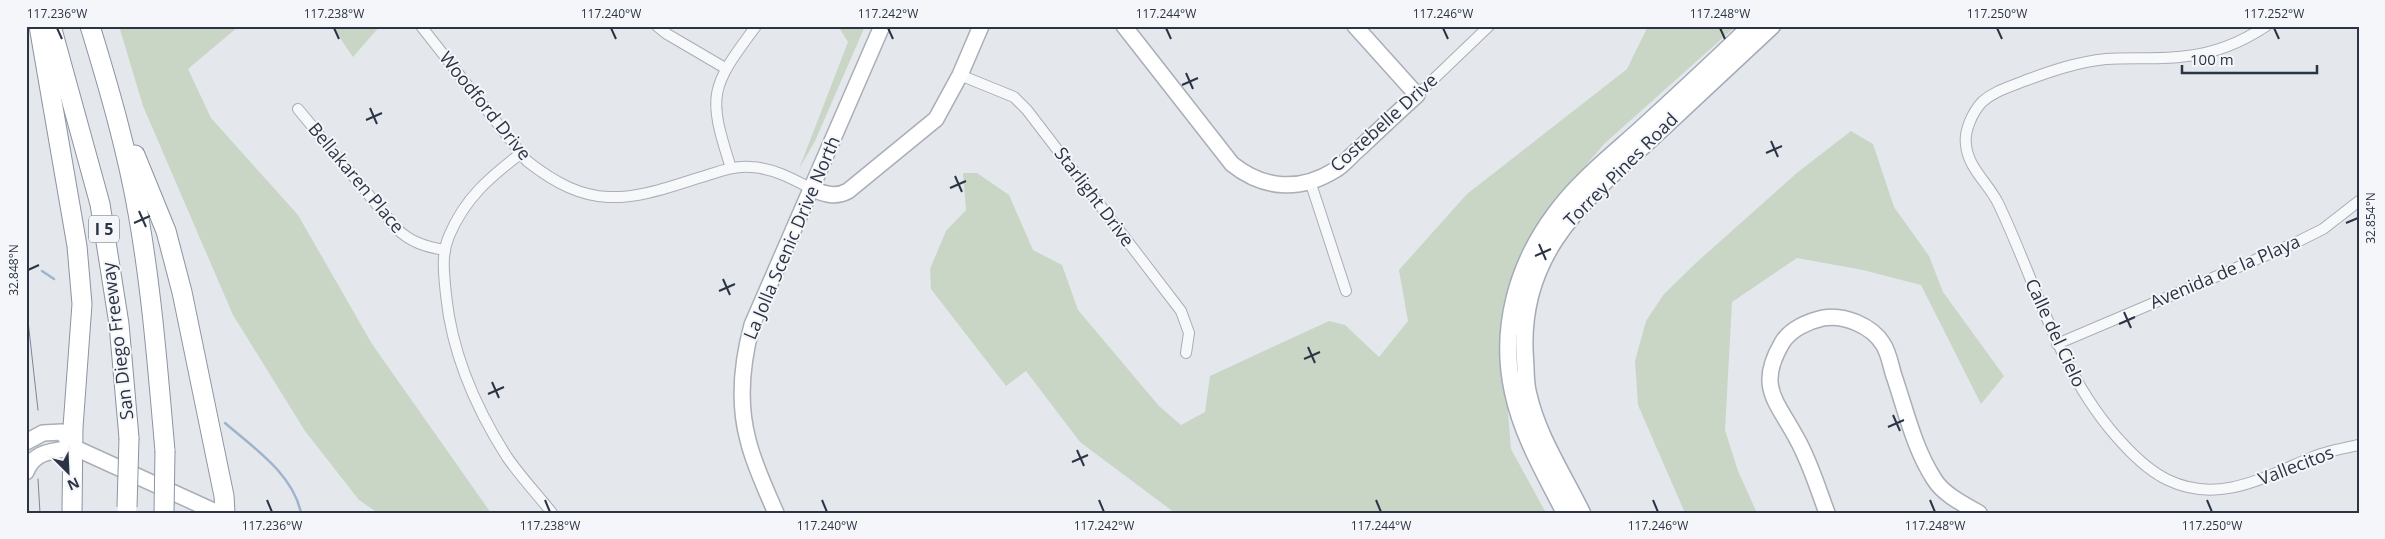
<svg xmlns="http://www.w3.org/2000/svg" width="2385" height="539" viewBox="0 0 2385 539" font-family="'Open Sans',sans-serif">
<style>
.green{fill:#c9d6c5}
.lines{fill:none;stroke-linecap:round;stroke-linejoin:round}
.stream{stroke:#9fb4cc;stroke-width:2.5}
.street-casing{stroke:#a9aeb7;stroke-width:12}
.secondary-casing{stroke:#a9aeb7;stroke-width:18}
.primary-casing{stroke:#a3abb8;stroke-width:19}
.highway-casing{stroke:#8b94a3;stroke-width:21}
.street{stroke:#f7f8fa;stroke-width:10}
.secondary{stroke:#fff;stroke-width:15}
.primary{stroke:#fff;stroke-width:16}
.highway{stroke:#fff;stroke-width:19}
.tram{stroke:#7d8696;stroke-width:1}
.highway-bridge-casing{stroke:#8b94a3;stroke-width:21;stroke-linecap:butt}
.highway-bridge{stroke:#fff;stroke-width:19}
.ticks{fill:none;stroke:#2b3445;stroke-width:2}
.labels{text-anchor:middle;stroke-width:4;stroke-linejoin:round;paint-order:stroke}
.shield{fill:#f4f6f9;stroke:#676e7b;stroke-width:1}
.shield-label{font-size:16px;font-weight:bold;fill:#2b3445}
.street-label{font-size:18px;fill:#2b3445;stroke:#f4f6f9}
.neatline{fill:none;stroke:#2b3445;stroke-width:2}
.ticks-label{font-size:12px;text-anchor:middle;fill:#2b3445}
</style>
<rect width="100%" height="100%" fill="#e4e7ec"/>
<g class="green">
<polygon points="119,26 239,26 188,69 211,118 298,215 372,344 491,513 378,513 359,500 305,431 233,315 143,106"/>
<polygon points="332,26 380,26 353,57"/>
<polygon points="838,26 865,26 815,141 799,169 848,42"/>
<polygon points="1648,26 1736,26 1604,144 1540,219 1515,269 1501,330 1511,449 1546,513 1175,513 1080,442 1026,371 1006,386 931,289 930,269 946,231 966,210 963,173 977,173 1009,195 1033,250 1062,265 1078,310 1159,406 1181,425 1205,412 1210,376 1329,321 1345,325 1379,357 1408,321 1399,270 1467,194 1627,69"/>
<polygon points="1851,131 1873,144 1894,207 1929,256 1943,292 2004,376 1981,404 1921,285 1863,270 1797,258 1732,302 1725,430 1738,471 1757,513 1685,513 1638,405 1635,361 1646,321 1664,294 1697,262 1798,172"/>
</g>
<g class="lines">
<g class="stream">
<polyline points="42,271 54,279"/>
<path d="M225,423C254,448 293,474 301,513"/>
</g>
<defs>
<g id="street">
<path d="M421,26L527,161C589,210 625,202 695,179C713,174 732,165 751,167C773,168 793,179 812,189"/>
<polyline points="657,26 667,34 725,68"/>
<path d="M2266,26C2242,42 2215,53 2187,56C2161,60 2133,57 2106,59C2077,62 2051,71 2024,81C2010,87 1994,91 1982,102C1972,113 1964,131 1966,145C1968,168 1989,184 1998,203C2038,286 2059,377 2124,445C2137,459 2151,472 2168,480C2220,505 2266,476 2313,457C2327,451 2344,448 2359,445"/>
<polyline points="960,75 1014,97 1027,110 1181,311 1189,333 1186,353"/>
<polyline points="1417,95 1489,26"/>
<path d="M298,109L396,228C410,242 426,247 445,250"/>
<path d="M520,154C489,178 465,198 449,236C441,255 444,274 446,295C452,354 475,407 507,457C520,476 537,494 552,513"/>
<path d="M731,168C707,94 710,88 756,26"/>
<polyline points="1310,181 1346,291"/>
<polyline points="2057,344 2295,243 2323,229 2359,201"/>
</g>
<g id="secondary">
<path d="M1124,26L1232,164C1263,189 1300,192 1335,170C1344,165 1352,154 1361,147C1379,130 1398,112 1417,95L1355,26"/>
<path d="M812,189C825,194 835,198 848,191L936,119L960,75L981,26"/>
<polyline points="26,442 43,433 62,432 73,447 218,513"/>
<path d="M26,472C35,449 53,453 73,447"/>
<path d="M776,513C766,490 754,465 748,440C738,403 742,362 752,325L882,26"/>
<path d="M1827,513C1818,489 1810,462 1797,439C1777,401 1756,387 1782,343C1790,329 1809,321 1823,318C1844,314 1872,326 1883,344C1889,353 1891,367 1894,376C1906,411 1914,448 1934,479C1943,494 1963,504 1979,513"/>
</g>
<g id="primary">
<path d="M1565,513C1545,474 1522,435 1513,392C1499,329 1517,265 1555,214C1578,182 1611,156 1641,129C1678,95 1715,61 1751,26"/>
<path d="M1582,513C1563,474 1537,435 1528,393C1525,382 1526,370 1525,359C1517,254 1583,201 1653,137C1693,100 1732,63 1772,26"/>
</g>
<g id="highway">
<polyline points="39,26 77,246 82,304 73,427 72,513"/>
<polyline points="51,26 100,204 119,324 129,438"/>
<path d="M90,26C109,88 127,150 138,213C152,292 158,372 165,451"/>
<polyline points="135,155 166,231 182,292 224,496 225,513"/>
</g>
</defs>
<use href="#street" class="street-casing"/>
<use href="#secondary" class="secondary-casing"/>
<use href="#primary" class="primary-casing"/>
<use href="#highway" class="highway-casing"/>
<use href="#street" class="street"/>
<use href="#secondary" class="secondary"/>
<use href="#primary" class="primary"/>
<use href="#highway" class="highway"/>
<g class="tram">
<polyline points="26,303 38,410"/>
<polyline points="38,479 40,513"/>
</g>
<defs>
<g id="highway-bridge">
<polyline points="127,507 129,438"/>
<polyline points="164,513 165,451"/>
</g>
</defs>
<use href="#highway-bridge" class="highway-bridge-casing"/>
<use href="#highway-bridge" class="highway-bridge"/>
</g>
<path class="ticks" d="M57,28L62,39M334,28L339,39M611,28L616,39M888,28L893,39M1166,28L1171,39M1443,28L1448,39M1720,28L1725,39M1997,28L2002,39M2274,28L2279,39M1186,73L1193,89M1182,85L1198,78M370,108L377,124M366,120L382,113M1771,141L1778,157M1766,153L1782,146M955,176L962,192M950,188L966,181M139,211L146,227M134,223L150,216M2346,223L2358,218M1539,244L1546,260M1535,256L1551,249M28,270L39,265M723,279L730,295M719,291L735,284M2124,312L2131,328M2119,324L2135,317M1308,347L1315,363M1304,359L1320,352M492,382L499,398M488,394L504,387M1893,415L1900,431M1888,427L1904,420M1077,450L1084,466M1072,462L1088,455M267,500L272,512M545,500L550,512M822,500L827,512M1099,500L1104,512M1376,500L1381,512M1653,500L1658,512M1930,500L1935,512M2207,500L2212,512"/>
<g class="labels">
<rect class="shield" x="89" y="215.5" width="30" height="27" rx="4"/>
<g class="shield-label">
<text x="104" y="235">I 5</text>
</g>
<g class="street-label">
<text transform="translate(485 106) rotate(51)" y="6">Woodford Drive</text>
<text transform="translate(1384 123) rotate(-42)" y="6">Costebelle Drive</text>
<text transform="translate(1621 170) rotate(-45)" y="6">Torrey Pines Road</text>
<text transform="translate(356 178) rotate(50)" y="6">Bellakaren Place</text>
<text transform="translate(1094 197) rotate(53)" y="6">Starlight Drive</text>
<text transform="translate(792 238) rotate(-67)" y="6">La Jolla Scenic Drive North</text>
<text transform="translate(2225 272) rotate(-23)" y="6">Avenida de la Playa</text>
<text transform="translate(2055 333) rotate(65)" y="6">Calle del Cielo</text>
<text transform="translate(118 341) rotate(-97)" y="6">San Diego Freeway</text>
<text transform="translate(2296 466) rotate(-21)" y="6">Vallecitos</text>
</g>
</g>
<rect width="2385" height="539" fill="none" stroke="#f4f6f9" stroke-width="55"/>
<g transform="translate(68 472) rotate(156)" stroke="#f4f6f9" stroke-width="4" paint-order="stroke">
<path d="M0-4L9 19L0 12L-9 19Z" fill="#2b3445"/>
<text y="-8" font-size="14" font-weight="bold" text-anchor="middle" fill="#2b3445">N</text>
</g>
<path d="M2182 65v8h135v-8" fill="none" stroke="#2b3445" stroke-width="2.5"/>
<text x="2190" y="65" font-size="15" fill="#2b3445" stroke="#f4f6f9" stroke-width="4" paint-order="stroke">100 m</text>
<rect x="28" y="28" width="2330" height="484" class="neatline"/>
<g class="ticks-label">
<text x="57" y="18">117.236°W</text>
<text x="334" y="18">117.238°W</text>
<text x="611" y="18">117.240°W</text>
<text x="888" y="18">117.242°W</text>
<text x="1166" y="18">117.244°W</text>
<text x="1443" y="18">117.246°W</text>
<text x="1720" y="18">117.248°W</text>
<text x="1997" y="18">117.250°W</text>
<text x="2274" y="18">117.252°W</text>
<text transform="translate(2371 218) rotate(-90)" y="4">32.854°N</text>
<text transform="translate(14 270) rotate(-90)" y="4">32.848°N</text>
<text x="272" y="530">117.236°W</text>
<text x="550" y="530">117.238°W</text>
<text x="827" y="530">117.240°W</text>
<text x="1104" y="530">117.242°W</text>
<text x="1381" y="530">117.244°W</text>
<text x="1658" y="530">117.246°W</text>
<text x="1935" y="530">117.248°W</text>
<text x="2212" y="530">117.250°W</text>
</g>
</svg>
